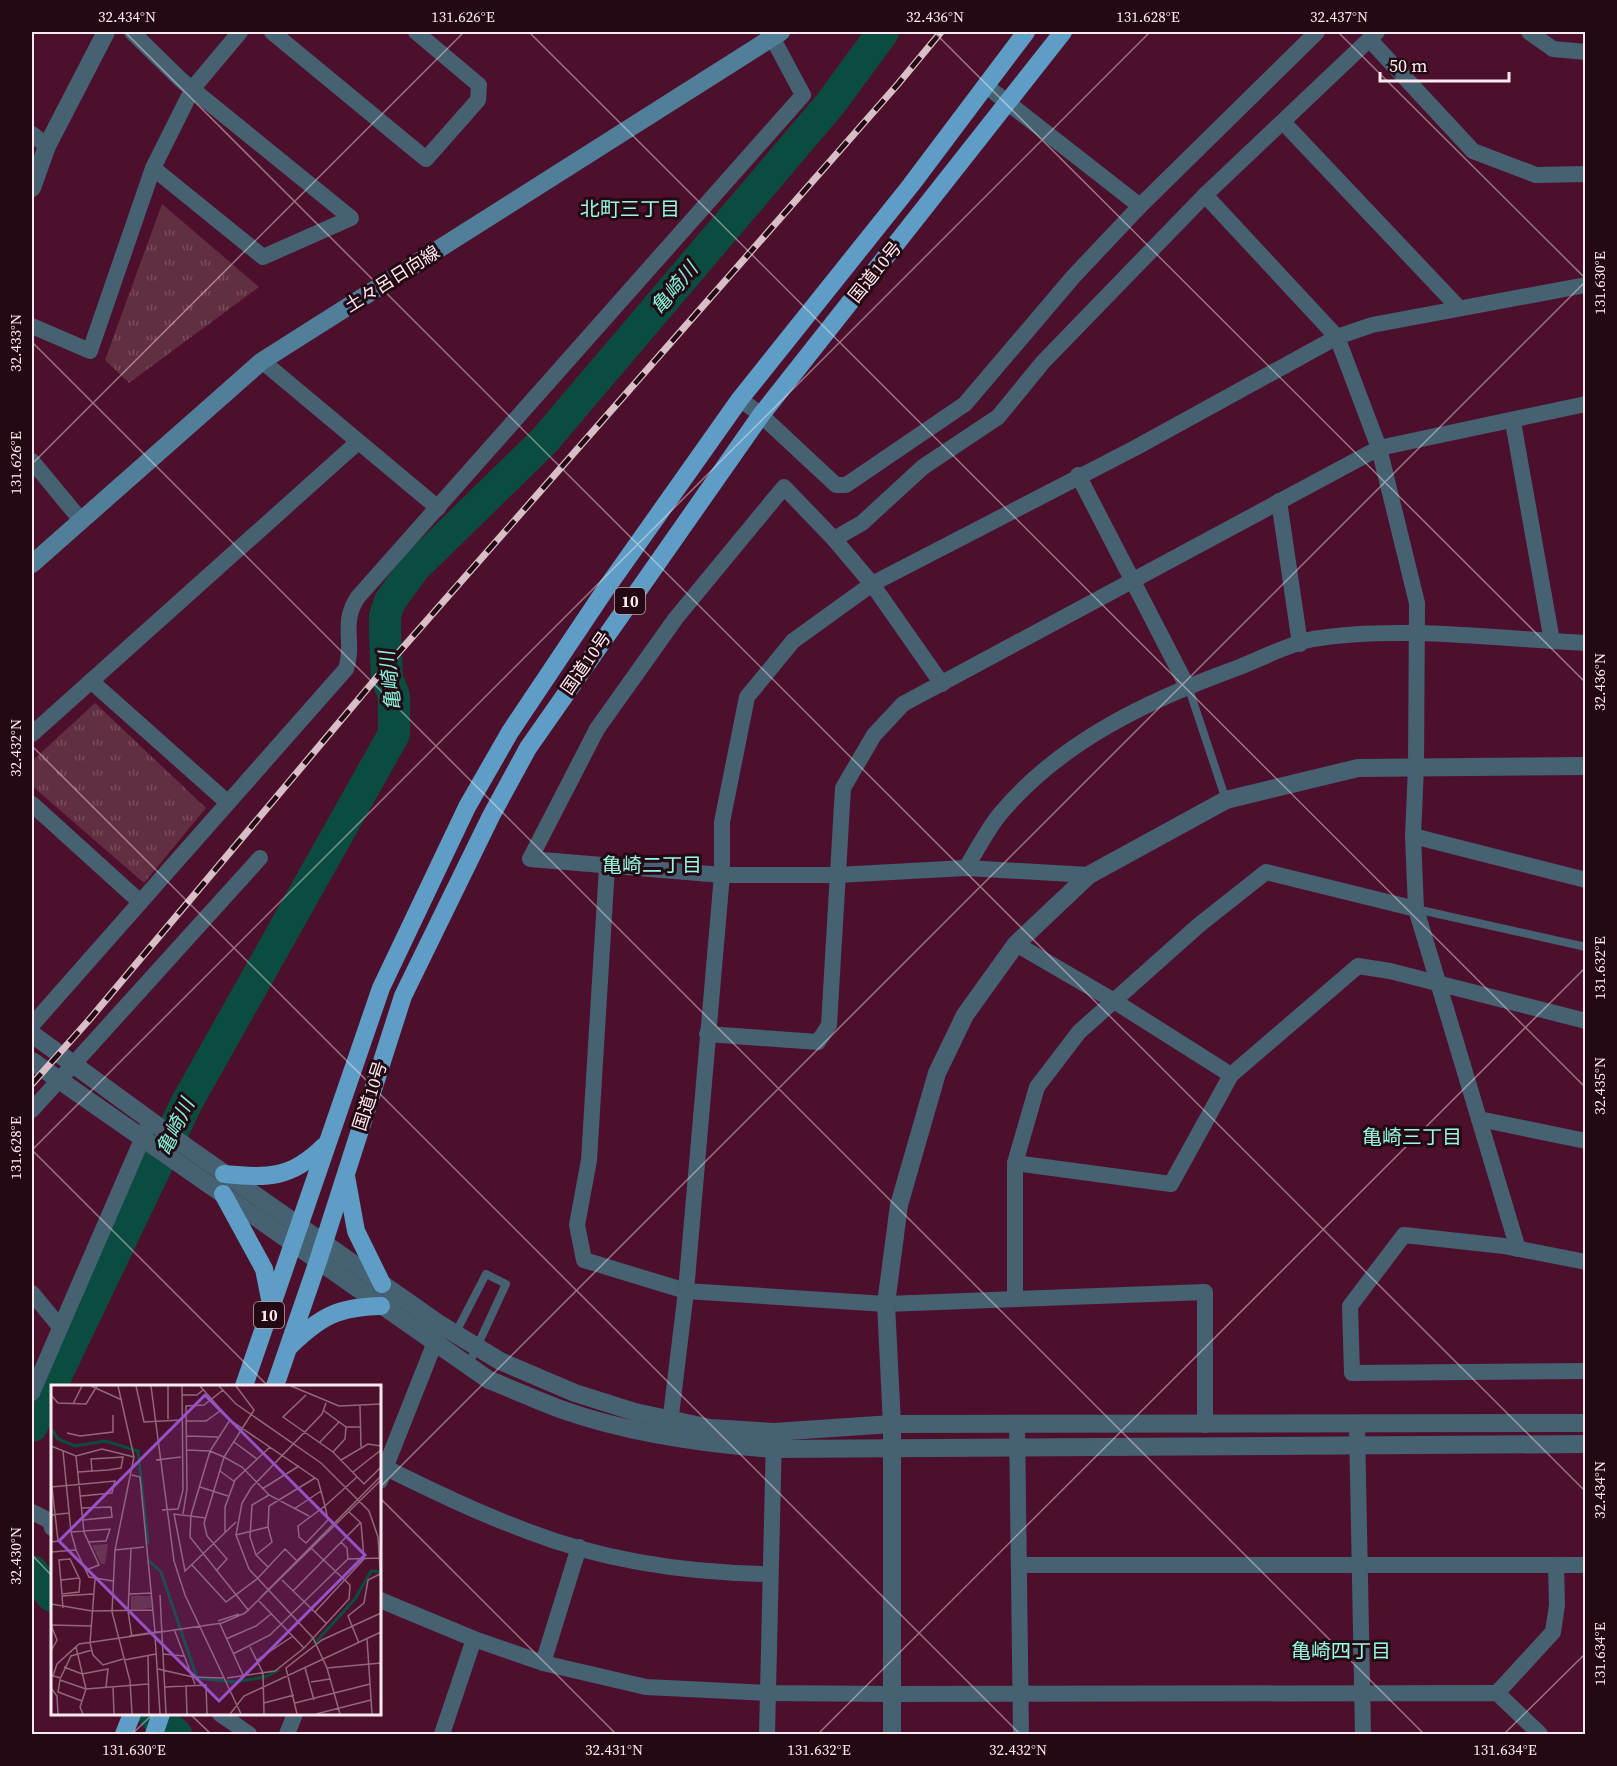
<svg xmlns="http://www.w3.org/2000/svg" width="1617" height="1766" viewBox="0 0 1617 1766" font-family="'Source Serif 4','Noto Sans JP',serif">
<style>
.park{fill:url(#park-tufts)}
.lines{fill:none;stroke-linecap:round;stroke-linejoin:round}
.river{stroke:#0b4c40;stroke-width:32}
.service{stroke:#456172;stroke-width:8}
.minor{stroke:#456172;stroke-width:16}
.tertiary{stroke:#456172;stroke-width:18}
.secondary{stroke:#517e99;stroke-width:18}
.trunk{stroke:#5e9ec6;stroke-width:18}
.rail-casing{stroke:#d8bec7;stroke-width:7}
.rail{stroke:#240914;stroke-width:4.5;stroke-dasharray:14;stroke-linecap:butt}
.ticks{fill:none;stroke:#fbeaef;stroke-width:1.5;stroke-opacity:0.45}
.labels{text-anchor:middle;stroke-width:6;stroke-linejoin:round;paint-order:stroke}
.shield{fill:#240914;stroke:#baa6ad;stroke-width:1.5}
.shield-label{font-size:16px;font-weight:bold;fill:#fbeaef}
.street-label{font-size:18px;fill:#fbeaef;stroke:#240914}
.neighbourhood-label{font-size:20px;fill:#97fae2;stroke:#240914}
.water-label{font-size:20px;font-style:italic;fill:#83f4da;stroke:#240914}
.inset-river{fill:none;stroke:#0b4c40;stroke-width:3}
.inset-road{fill:none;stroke:#93677a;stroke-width:1.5}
.view{fill:#9552c9;fill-opacity:0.15;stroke:#9552c9;stroke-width:3}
.inset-edge{fill:none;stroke:#fbeaef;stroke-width:3}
.neatline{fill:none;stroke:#fbeaef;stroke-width:2}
.ticks-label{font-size:15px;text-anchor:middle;fill:#fbeaef}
</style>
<defs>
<pattern id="park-tufts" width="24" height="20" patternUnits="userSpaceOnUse" patternTransform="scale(1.5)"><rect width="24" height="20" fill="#622e42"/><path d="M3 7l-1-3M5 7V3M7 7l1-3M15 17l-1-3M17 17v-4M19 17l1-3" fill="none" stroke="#794c5e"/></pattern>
</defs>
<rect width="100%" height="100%" fill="#4d102c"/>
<g class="park">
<polygon points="162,204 259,287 129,383 105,360"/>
<polygon points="95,703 206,808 144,883 32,786 32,761"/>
</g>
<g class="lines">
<g class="river">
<polyline points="32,1426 187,1102 394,734 394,696 387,678 385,634 385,616 390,601 414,568 544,441 831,103 883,32"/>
<polyline points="32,1571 52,1596"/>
<polyline points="153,1714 176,1734"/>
</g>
<g class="service">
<polyline points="1188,686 1226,800"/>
<polyline points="1416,909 1586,947"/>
<polyline points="454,1336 486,1274 506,1284 468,1366"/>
</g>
<g class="minor">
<polyline points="132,32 181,80 351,218 263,257 153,168"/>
<polyline points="272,32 426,159 478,100 479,85 416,32"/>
<polyline points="1529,32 1553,49 1586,52"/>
<polyline points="1369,39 1473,151 1536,175 1586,174"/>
<polyline points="985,85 1140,206"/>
<polyline points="1283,122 1459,308"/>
<polyline points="32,134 47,146"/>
<polyline points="1205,195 1337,337 1379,448 1417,603 1416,767 1413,836 1416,909 1518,1249"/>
<polyline points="32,326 90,351 153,168 193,88 240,32"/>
<polyline points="262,361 438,508"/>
<polyline points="740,399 761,415 836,485 846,485 965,404 1073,277 1140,206 1317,32"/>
<polyline points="1513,422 1552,641"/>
<polyline points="32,461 80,519"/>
<polyline points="1078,475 1187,686"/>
<polyline points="1279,501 1300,644"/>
<polyline points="834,539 862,523 923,467 998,417 1043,362 1205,195 1377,32"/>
<polyline points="91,681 227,802"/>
<polyline points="942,684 872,584 834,539 784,487 676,618 597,729 530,859 722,875 837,875 966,868 1089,875"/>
<polyline points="32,734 358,442"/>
<polyline points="32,804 139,901"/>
<polyline points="1413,836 1586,880"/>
<polyline points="607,867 589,1160 577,1225 584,1260 686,1291 886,1304 1205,1292 1205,1425"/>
<path d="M966,868C977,850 987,830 1000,814C1061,741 1149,700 1237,668C1261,659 1288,644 1313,639C1397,625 1500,639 1586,643"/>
<polyline points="1016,944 1114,1001 1231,1075"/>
<path d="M32,1025L346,669C355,642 340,623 358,597L803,95L772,37"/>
<polyline points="707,1034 818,1042 829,1025 843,788 874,735 903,704 1379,448 1586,404"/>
<polyline points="32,1110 260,858"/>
<polyline points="1479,1119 1586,1141"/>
<polyline points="1015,1163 1171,1184 1231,1075 1358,966 1390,971 1586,1021"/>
<polyline points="1586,1262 1504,1246 1404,1235 1350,1306 1352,1373 1586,1371"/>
<polyline points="32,1293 60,1327"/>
<polyline points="1015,1298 1015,1163 1037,1087 1079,1032 1199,925 1266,872 1416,909"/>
<polyline points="32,1393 150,1121"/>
<polyline points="1017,1423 1021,1734"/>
<polyline points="1357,1425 1363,1734"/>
<polyline points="669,1432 686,1291 722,875 722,822 747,697 793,641 872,584 1135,448 1337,337 1372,325 1586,285"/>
<path d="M384,1467C431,1490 478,1513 527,1531C604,1561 688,1573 770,1574"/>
<polyline points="380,1481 439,1332"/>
<polyline points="32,1512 50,1521 52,1528"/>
<polyline points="1019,1565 1586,1565"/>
<polyline points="380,1600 474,1639 543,1663 646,1687 767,1693 893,1694 1497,1693 1540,1734"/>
<polyline points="543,1663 579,1547"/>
<polyline points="1497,1693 1553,1632 1557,1605 1556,1565"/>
<polyline points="220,1714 249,1734"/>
<polyline points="287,1734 295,1714"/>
<polyline points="442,1734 474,1639"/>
<polyline points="767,1734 774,1435"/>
</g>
<g class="tertiary">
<polyline points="32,188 47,146 106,32"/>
<polyline points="32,1034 188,1148 441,1325 500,1361 575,1393 635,1412 710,1428 774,1432 892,1424 1586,1423"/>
<path d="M32,1061L489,1380C515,1390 540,1402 566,1411C632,1434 705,1444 774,1449L1586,1444"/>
<polyline points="892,1734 892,1424 886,1304 899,1205 937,1073 965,1015 1016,944 1089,875 1226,800 1358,768 1586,766"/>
</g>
<polyline class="secondary" points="32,564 262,361 781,32"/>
<g class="trunk">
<path d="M224,1174C268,1178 291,1179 324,1146"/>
<polyline points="346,1176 356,1231 382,1284"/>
<polyline points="223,1194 264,1269 271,1304"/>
<path d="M290,1346C321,1316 338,1307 381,1306"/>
<polyline points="244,1386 381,988 467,807 510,732 605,590 740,399 911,185 1026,32"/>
<polyline points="275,1386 318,1261 403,996 491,816 528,748 761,415 1063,32"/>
<polyline points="124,1734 132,1714"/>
<polyline points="154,1734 161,1714"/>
</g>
<defs>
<polyline id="rail" points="32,1084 89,1020 378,676 898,84 941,32"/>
</defs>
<use href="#rail" class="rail-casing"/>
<use href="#rail" class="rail"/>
</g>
<path class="ticks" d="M125,32L1586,1492M529,32L1586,1088M934,32L1586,683M1338,32L1586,279M32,342L1424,1734M32,464L464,32M32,746L1020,1734M32,1150L1150,32M32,1150L268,1386M380,1487L1586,281M380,1498L616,1734M32,1555L52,1576M190,1714L211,1734M132,1734L153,1714M818,1734L1586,967M1504,1734L1586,1653"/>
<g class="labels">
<g class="shield">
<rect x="615" y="588" width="30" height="26" rx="4.5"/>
<rect x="254" y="1302" width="30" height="26" rx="4.5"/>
</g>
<g class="shield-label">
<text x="630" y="607">10</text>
<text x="269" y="1321">10</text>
</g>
<g class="street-label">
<text transform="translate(875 272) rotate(-51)" y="6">国道10号</text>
<text transform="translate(392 279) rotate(-32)" y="6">土々呂日向線</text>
<text transform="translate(586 663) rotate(-55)" y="6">国道10号</text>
<text transform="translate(370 1096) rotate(-72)" y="6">国道10号</text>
</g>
<g class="neighbourhood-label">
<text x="630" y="216">北町三丁目</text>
<text x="652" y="872">亀崎二丁目</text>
<text x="1412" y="1144">亀崎三丁目</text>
<text x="1341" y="1658">亀崎四丁目</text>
</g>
<g class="water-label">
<text transform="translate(674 288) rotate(-50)" y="7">亀崎川</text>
<text transform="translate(390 681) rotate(-97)" y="7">亀崎川</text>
<text transform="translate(175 1127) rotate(-64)" y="7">亀崎川</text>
</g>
</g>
<g transform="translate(51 1385)">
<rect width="330" height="330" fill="#4d102c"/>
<path d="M57,159L54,179H50L41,160ZM80,211H100L101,223L80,225Z" fill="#622e42"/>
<path class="inset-river" d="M0,43L7,54L24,61L54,56L87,66L97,159M98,176L110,187L146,293L184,297L214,292L228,285M263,259L304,214L320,186L330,187"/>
<path class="inset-road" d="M40,1L71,15M67,1L83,72L64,165L61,227L79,296L81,329M85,1L93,37L130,35M100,1L123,176L134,210L190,329M117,1V34M149,1L179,35L267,95L270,106L274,121L277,135L255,158L248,152L247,141L274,121L306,92M168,1L185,19L270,78L318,126L327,152L330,199M240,1L288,21L330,19M0,10L7,18L35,19L46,1M131,10H146L152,5M255,10L232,32L282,67L313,99L330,82M275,18L271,29L200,103L191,118L185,150L198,184L262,253L276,283L289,329M22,19L31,1M309,21L310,62M272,25L295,42H310M179,35L159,66L140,130L139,152L198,226M135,36H155L169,26M16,48L29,51L62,47V30M135,51L167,52M183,57L206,74M269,57L288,37M0,61L25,71L51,64L83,72M135,65L159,66L173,72L191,82L218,110L258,131M12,66L20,147L25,165L38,192L62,196M282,67L294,54L295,42M25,71L33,147L48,180L35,185M105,75L130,72M290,75L317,59L330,61M169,86L184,97M27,87L57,85L70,83L72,72L40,74L41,86M302,87L330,65M81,90L89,92L104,247M0,102L64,96L61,108L30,111M149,102L177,111M211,104L248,81M31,123L60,122L61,132L32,135M243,124L270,106M111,125L127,124L132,105L131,1M132,129L136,104L135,21L153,20L172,5M0,130L18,128M155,133L123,129L134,186L185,137M20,147L59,144L55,156L37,157M174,147V122L184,95L219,62M185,150L217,142M0,157L7,156L1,102M290,157L296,163L297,174M80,164L77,226L81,252M64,165L93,162M0,167L25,165M205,170L221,157L217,142L218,121L264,93M19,174L29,195L28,207L11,209L8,175ZM141,180L175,217L206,194L234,164L246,176M217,182L205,170L199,152L201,120L218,110M165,186L176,174L156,151L153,138L173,72L203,25L185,1M44,194L39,258L42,270L52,280L72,274M10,195L28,193M231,195L276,239M242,206L309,138M78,209L101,208M109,210L115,329M210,212L330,91M208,216L253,263M0,219L41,226L102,225M12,223L11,211L42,209M264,227L313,174L310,138L298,127M167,236L188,229M169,239L192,290M0,240L41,241M0,240L6,255L0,266M123,244L144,299M104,250L109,329M78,251L112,246M175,254L205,241L220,229M316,254L321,329M308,258L297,231L313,218L317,195L329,189M25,262L35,304L29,322L32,329M199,262L212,288L213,329M112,269L133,271M182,269L219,250L297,174L329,173M97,271L98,329M73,275L105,269M206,275L242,251M13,282L31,289L57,284L55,302M254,283L263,315M276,283L330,278M107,284L142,292L172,293M10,293L2,291L6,279L28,259L171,238L194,228L330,95M176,293L224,286L253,263L298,214L299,200L260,163M9,294L20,271L41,265M260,297L279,294M135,300L136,329M62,302L63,329M114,302L155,300L156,329M0,303L6,311L7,329M31,316L7,307L9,295L35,304L97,299M213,318L243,310M244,318L319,299M179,329L193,311L330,247M246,329L235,283L271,255L330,228M265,329L320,315"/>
<path class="view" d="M154,10L314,170L168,316L8,156Z"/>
<rect width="330" height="330" class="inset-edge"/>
</g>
<rect width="1617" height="1766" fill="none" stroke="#240914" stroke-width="66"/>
<path d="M1380 72v9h129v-9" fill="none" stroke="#fbeaef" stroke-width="3"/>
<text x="1389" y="72" font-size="18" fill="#fbeaef" stroke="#240914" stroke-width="4.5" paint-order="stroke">50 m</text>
<rect x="33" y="33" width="1551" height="1700" class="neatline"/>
<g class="ticks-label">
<text x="127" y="22">32.434°N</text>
<text x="463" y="22">131.626°E</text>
<text x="935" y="22">32.436°N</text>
<text x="1148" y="22">131.628°E</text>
<text x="1339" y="22">32.437°N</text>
<text transform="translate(1600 283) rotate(-90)" y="5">131.630°E</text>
<text transform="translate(16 343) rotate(-90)" y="5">32.433°N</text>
<text transform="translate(16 463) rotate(-90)" y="5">131.626°E</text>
<text transform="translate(1600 682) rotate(-90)" y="5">32.436°N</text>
<text transform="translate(16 748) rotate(-90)" y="5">32.432°N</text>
<text transform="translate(1600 968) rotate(-90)" y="5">131.632°E</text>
<text transform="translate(1600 1086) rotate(-90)" y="5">32.435°N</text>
<text transform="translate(16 1148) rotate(-90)" y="5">131.628°E</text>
<text transform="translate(1600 1490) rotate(-90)" y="5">32.434°N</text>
<text transform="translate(16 1556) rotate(-90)" y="5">32.430°N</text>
<text transform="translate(1600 1654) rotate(-90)" y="5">131.634°E</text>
<text x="134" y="1755">131.630°E</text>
<text x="614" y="1755">32.431°N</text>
<text x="819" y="1755">131.632°E</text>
<text x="1018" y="1755">32.432°N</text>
<text x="1505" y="1755">131.634°E</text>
</g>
</svg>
